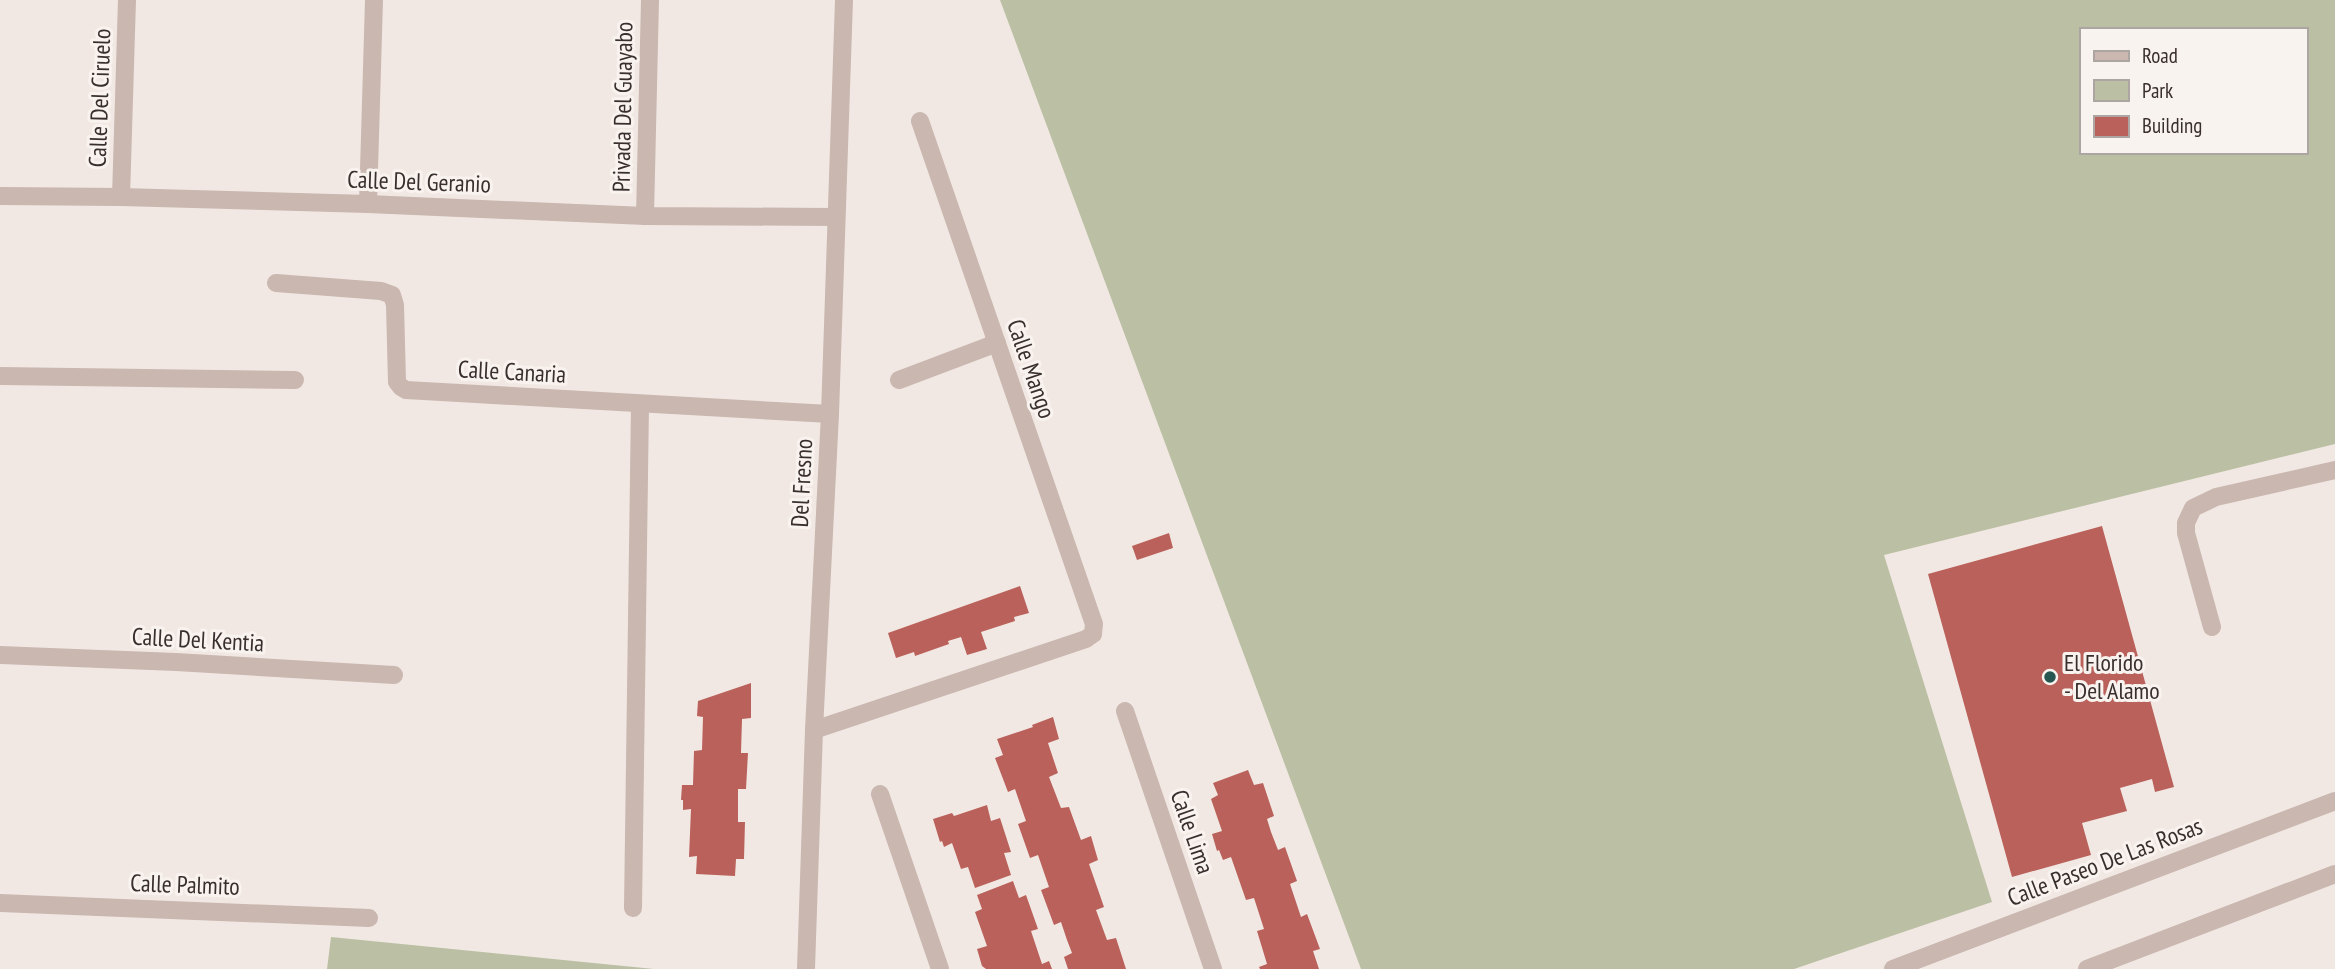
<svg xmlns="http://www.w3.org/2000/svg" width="2335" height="969" viewBox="0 0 2335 969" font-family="'PT Sans Narrow',sans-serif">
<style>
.green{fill:#bbc0a4;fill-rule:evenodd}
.building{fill:#b9615a}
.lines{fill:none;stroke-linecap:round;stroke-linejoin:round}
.minor{stroke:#c9b7b0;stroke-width:18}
.poi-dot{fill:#275651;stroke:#f9f3ef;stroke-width:2.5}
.labels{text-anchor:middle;stroke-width:6;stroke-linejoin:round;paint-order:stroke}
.street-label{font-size:24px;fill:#392f2d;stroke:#f9f3ef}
.poi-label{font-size:24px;fill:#392f2d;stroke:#f9f3ef;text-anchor:start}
</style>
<rect width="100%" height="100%" fill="#f2e8e3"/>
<g class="green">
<path d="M1000,0H2335V444L1884,555L1992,902L1794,969H1361ZM2081,30H2305V152H2081Z"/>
<polygon points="331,937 654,969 327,969"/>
</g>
<g class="building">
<polygon points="2102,526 2174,787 2155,792 2152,779 2120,788 2127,811 2082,823 2091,855 2012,877 1928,574"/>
<polygon points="1169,533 1173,548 1137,560 1132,546"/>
<polygon points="1020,586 1029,613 1014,617 1015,621 981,632 987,649 967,655 961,637 948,641 949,644 915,656 914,652 896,658 888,633"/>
<polygon points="751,683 751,718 742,719 741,753 748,753 746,789 738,789 738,822 745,822 744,859 736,859 735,876 696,874 697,856 689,857 691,809 683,810 683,800 681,800 682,785 693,785 694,751 702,750 703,717 697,716 698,701"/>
<polygon points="1053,717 1059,739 1048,743 1058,773 1049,777 1061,808 1069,807 1081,840 1091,836 1098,860 1089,864 1104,907 1096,910 1107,940 1116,938 1126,969 1068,969 1064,957 1072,953 1067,940 1061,922 1054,925 1041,890 1049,887 1038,855 1030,858 1018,824 1026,821 1015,789 1008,792 995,758 1003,755 997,739 1033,727 1032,725"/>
<polygon points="1248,770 1254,785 1263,783 1274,816 1267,819 1271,832 1278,850 1285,847 1297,881 1290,884 1301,917 1307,914 1320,949 1313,951 1319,969 1260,969 1259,967 1267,964 1257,931 1264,929 1254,898 1246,900 1231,857 1223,860 1219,850 1217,851 1212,834 1222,831 1211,799 1218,795 1213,783"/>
<polygon points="987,805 991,821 1000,818 1011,852 1004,853 1011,875 975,888 968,867 961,869 952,843 944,847 942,841 940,842 933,819 952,813 954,816"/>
<polygon points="1013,881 1019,898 1026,895 1038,929 1031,931 1042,964 1049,961 1052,969 986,969 982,966 977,949 987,946 975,912 982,909 977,895"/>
</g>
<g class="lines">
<g class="minor">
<polyline points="0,196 121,197 368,204 645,216 835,217"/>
<polyline points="121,197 127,0"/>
<polyline points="368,204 374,0"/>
<polyline points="645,216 650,0"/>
<polyline points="276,283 381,291 392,295 395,305 397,382 401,387 406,390 830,414"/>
<polyline points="0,376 295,380"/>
<polyline points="899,380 997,343"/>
<polyline points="2212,627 2186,533 2186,523 2193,508 2216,497 2335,470"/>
<polyline points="0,655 176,662 394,675"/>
<polyline points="1125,711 1213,969"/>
<polyline points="814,730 1086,639 1093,634 1094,624 920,121"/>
<polyline points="880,794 940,969"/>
<polyline points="0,903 369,918"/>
<polyline points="633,908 640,404"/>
<polyline points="806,969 814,730 830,414 844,0"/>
<polyline points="1893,969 2335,801"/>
<polyline points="2087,969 2335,874"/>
</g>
</g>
<circle class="poi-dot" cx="2050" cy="677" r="7"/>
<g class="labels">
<g class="street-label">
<text transform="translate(100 98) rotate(-88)" y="8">Calle Del Ciruelo</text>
<text transform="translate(623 107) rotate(-89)" y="8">Privada Del Guayabo</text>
<text transform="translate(419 182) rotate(2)" y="8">Calle Del Geranio</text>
<text transform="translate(1031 369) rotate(71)" y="8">Calle Mango</text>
<text transform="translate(512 372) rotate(3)" y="8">Calle Canaria</text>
<text transform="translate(802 483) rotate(-87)" y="8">Del Fresno</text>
<text transform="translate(198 640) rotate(3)" y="8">Calle Del Kentia</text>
<text transform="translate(1192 832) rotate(71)" y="8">Calle Lima</text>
<text transform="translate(2105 862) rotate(-21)" y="8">Calle Paseo De Las Rosas</text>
<text transform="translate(185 885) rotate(2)" y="8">Calle Palmito</text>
</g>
<g class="poi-label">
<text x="2064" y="671">El Florido<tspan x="2064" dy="28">- Del Alamo</tspan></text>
</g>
</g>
<rect x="2080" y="28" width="228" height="126" fill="#f9f3ef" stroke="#aca5a1" stroke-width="2"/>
<rect x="2094" y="51" width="35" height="10" fill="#c9b7b0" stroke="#aca5a1" stroke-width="2"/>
<text x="2142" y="63" font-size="21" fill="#392f2d">Road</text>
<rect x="2094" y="80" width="35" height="21" fill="#bbc0a4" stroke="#aca5a1" stroke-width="2"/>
<text x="2142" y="98" font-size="21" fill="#392f2d">Park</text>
<rect x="2094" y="116" width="35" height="21" fill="#b9615a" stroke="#aca5a1" stroke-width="2"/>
<text x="2142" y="133" font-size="21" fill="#392f2d">Building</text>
</svg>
